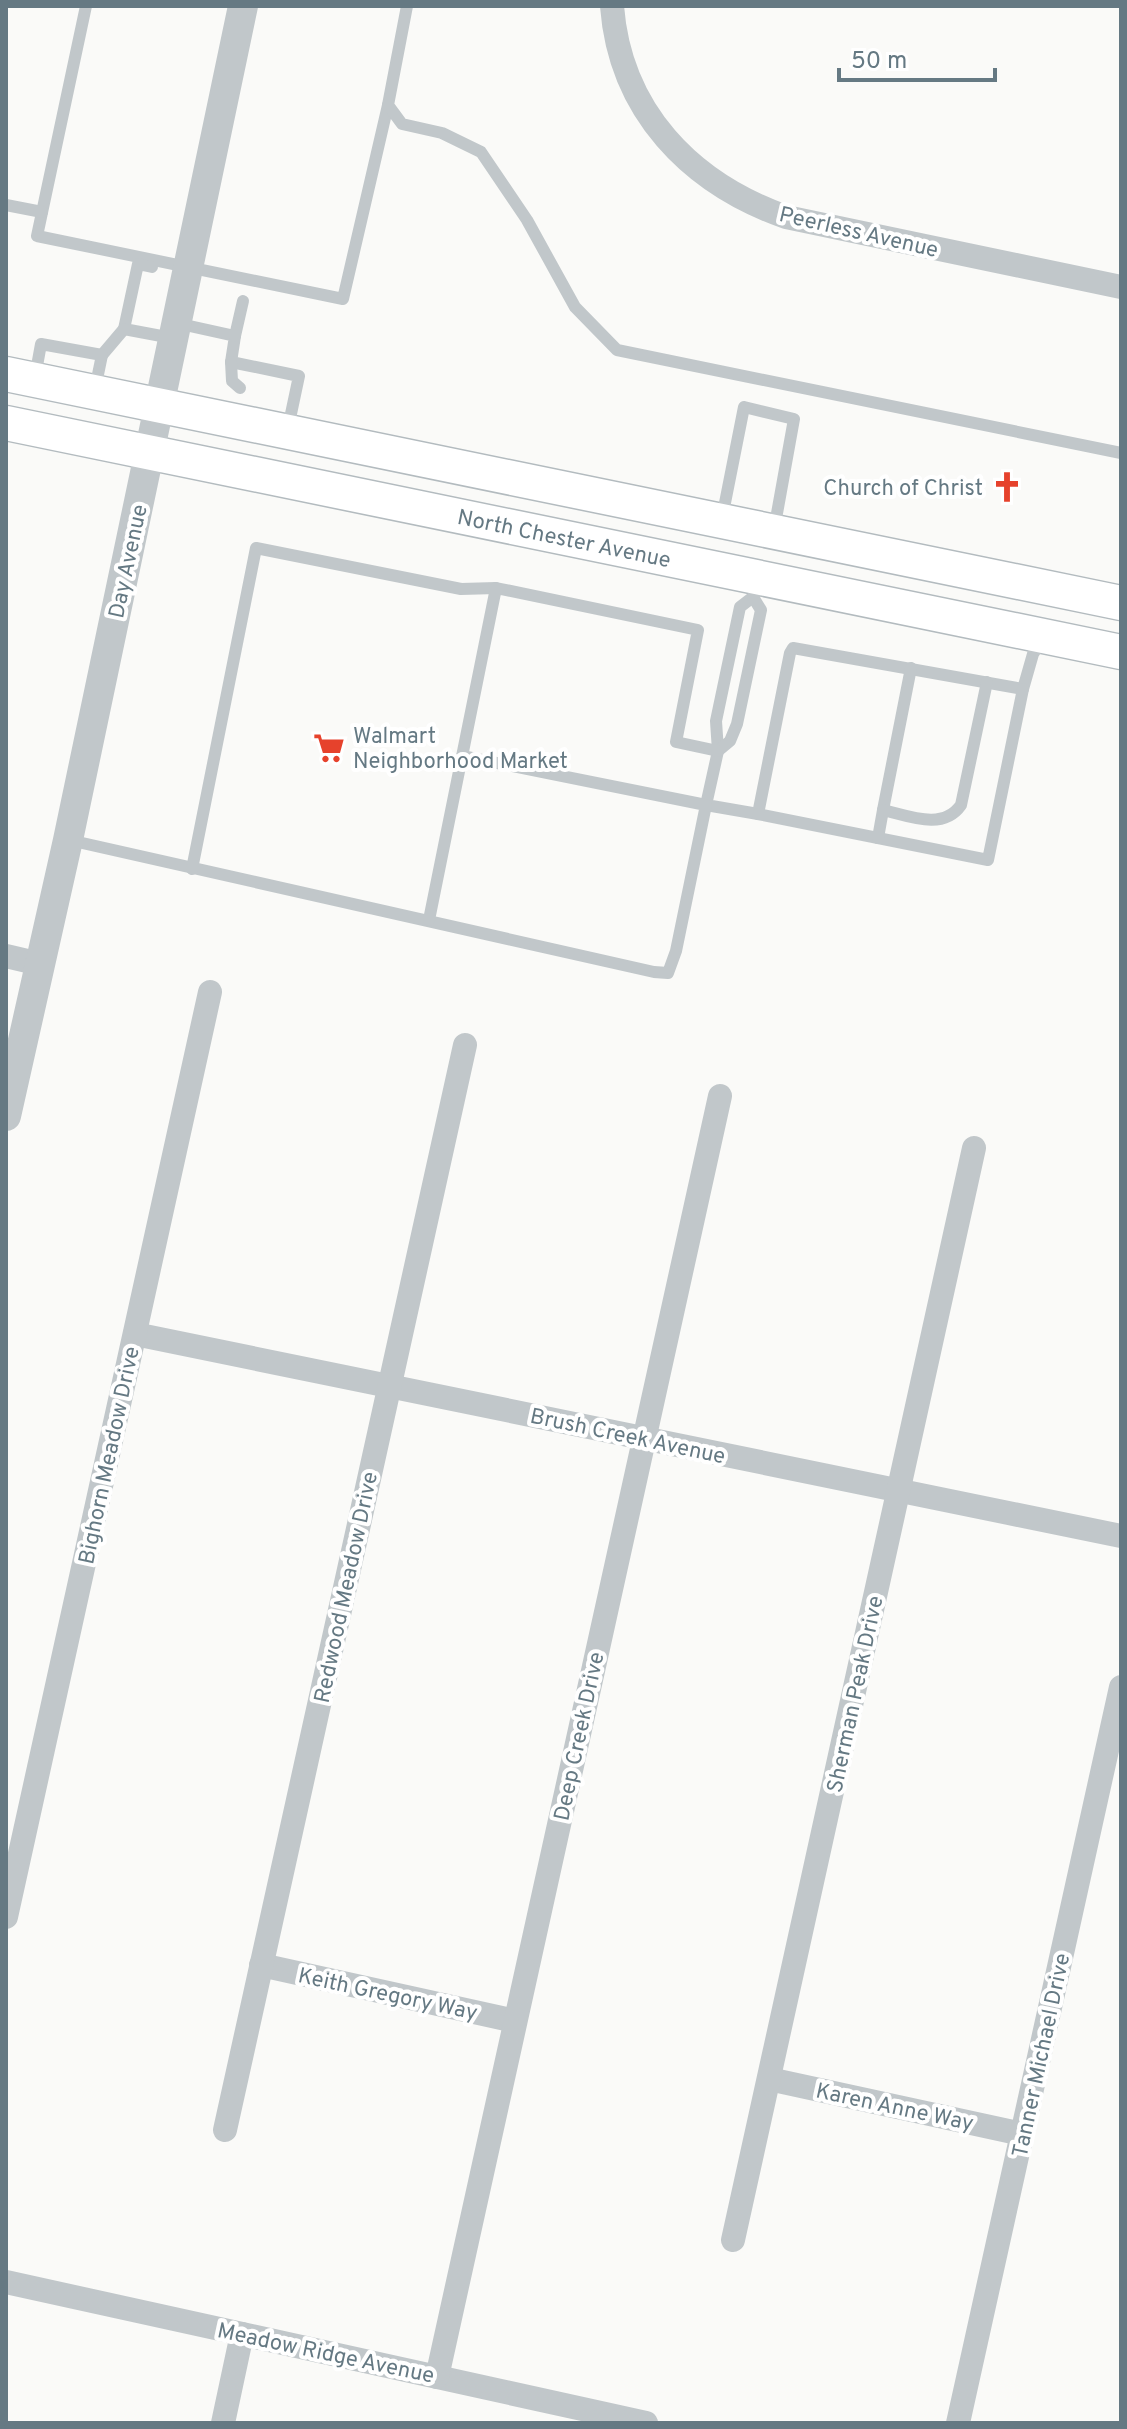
<svg xmlns="http://www.w3.org/2000/svg" width="1127" height="2429" viewBox="0 0 1127 2429" font-family="Overpass,sans-serif">
<style>
.lines{fill:none;stroke-linecap:round;stroke-linejoin:round}
.secondary-casing{stroke:#b3bbbf;stroke-width:37}
.service{stroke:#c1c7ca;stroke-width:12}
.minor{stroke:#c1c7ca;stroke-width:24}
.tertiary{stroke:#c1c7ca;stroke-width:30}
.secondary{stroke:#fff;stroke-width:34}
.labels{text-anchor:middle;stroke-width:8;stroke-linejoin:round;paint-order:stroke}
.street-label{font-size:22px;fill:#657983;stroke:#fff}
.poi-label{font-size:22px;fill:#657983;stroke:#fff;text-anchor:end}
</style>
<rect width="100%" height="100%" fill="#fafaf8"/>
<g class="lines">
<defs>
<g id="secondary">
<polyline points="6,374 1121,603"/>
<path id="s1" d="M6,423L1121,652"/>
</g>
</defs>
<use href="#secondary" class="secondary-casing"/>
<g class="service">
<polyline points="86,6 37,236 343,299 388,105"/>
<polyline points="407,6 388,105 402,124 442,133 481,152 527,220 575,307 617,350 1121,453"/>
<polyline points="6,205 42,212"/>
<polyline points="152,267 138,264 124,329 172,338"/>
<polyline points="176,323 235,336 231,362 299,376 288,428"/>
<polyline points="235,336 243,301"/>
<polyline points="102,355 124,329"/>
<polyline points="231,362 232,381 240,388"/>
<polyline points="35,377 41,344 102,355 95,389"/>
<polyline points="722,518 744,407 794,419 774,530"/>
<polyline points="761,583 753,597 740,607 716,721 718,751 706,805 758,814 790,653 793,648 1023,689 1033,654 1043,639"/>
<polyline points="718,751 730,741 737,724 761,610 753,597"/>
<polyline points="883,810 911,668"/>
<polyline points="758,814 988,860 1023,689"/>
<path d="M878,838L883,810C909,816 943,831 961,805L987,682"/>
<polyline points="69,840 654,972 668,973 676,951 706,805 462,756"/>
<polyline points="192,869 256,548 461,589 496,588"/>
<polyline points="429,920 496,588 698,630 676,742 718,751"/>
</g>
<g class="minor">
<path d="M612,6C620,111 690,183 786,217L1121,287"/>
<polyline points="6,956 40,964"/>
<polyline points="135,1334 1121,1536"/>
<polyline points="6,1917 210,992"/>
<polyline points="261,1965 515,2021"/>
<polyline points="769,2079 1022,2134"/>
<polyline points="225,2130 465,1045"/>
<polyline points="733,2240 974,1148"/>
<polyline points="6,2282 646,2423"/>
<polyline points="437,2377 720,1096"/>
<polyline points="223,2423 242,2334"/>
<polyline points="958,2423 1121,1687"/>
</g>
<polyline class="tertiary" points="6,1116 68,840 243,6"/>
<use href="#secondary" class="secondary"/>
</g>
<defs>
<symbol id="church-bare" viewBox="-9 -9 18 18"><path d="M-1.2-6h2.4v3.5h3.3v2.4h-3.3V6h-2.4V-.1h-3.3v-2.4h3.3Z" fill="#e6422c" stroke="#fff" stroke-width="2.5" paint-order="stroke"/></symbol>
<symbol id="supermarket-bare" viewBox="-9 -9 18 18"><path d="M-6-5.5h2.5l.6 2H6L4.5 2H-2.5L-4.4-4H-6ZM-1.5 3.2a1.3 1.3 0 1 0 .1 0ZM3 3.2a1.3 1.3 0 1 0 .1 0Z" fill="#e6422c" stroke="#fff" stroke-width="2.5" paint-order="stroke"/></symbol>
</defs>
<g fill-rule="evenodd">
<use href="#church-bare" x="985" y="465" width="44" height="44"/>
<use href="#supermarket-bare" x="307" y="726" width="44" height="44"/>
</g>
<g class="labels">
<g class="street-label">
<text transform="translate(859 231) rotate(13)" y="8">Peerless Avenue</text>
<text dy="8" stroke="none"><textPath href="#s1" startOffset="570">North Chester Avenue</textPath></text>
<text transform="translate(127 561) rotate(-78)" y="8">Day Avenue</text>
<text transform="translate(628 1435) rotate(12)" y="8">Brush Creek Avenue</text>
<text transform="translate(108 1455) rotate(-78)" y="8">Bighorn Meadow Drive</text>
<text transform="translate(345 1587) rotate(-78)" y="8">Redwood Meadow Drive</text>
<text transform="translate(854 1694) rotate(-78)" y="8">Sherman Peak Drive</text>
<text transform="translate(578 1736) rotate(-78)" y="8">Deep Creek Drive</text>
<text transform="translate(388 1993) rotate(12)" y="8">Keith Gregory Way</text>
<text transform="translate(1040 2055) rotate(-78)" y="8">Tanner Michael Drive</text>
<text transform="translate(895 2106) rotate(12)" y="8">Karen Anne Way</text>
<text transform="translate(326 2352) rotate(12)" y="8">Meadow Ridge Avenue</text>
</g>
<g class="poi-label">
<text x="983" y="495">Church of Christ</text>
<text x="353" y="743" text-anchor="start">Walmart<tspan x="353" dy="25">Neighborhood Market</tspan></text>
</g>
</g>
<rect width="1127" height="2429" fill="none" stroke="#657983" stroke-width="16"/>
<path d="M839 68v12h156v-12" fill="none" stroke="#657983" stroke-width="4"/>
<text x="851" y="68" font-size="24" fill="#657983" stroke="#ffffff" stroke-width="6" paint-order="stroke">50 m</text>
</svg>
